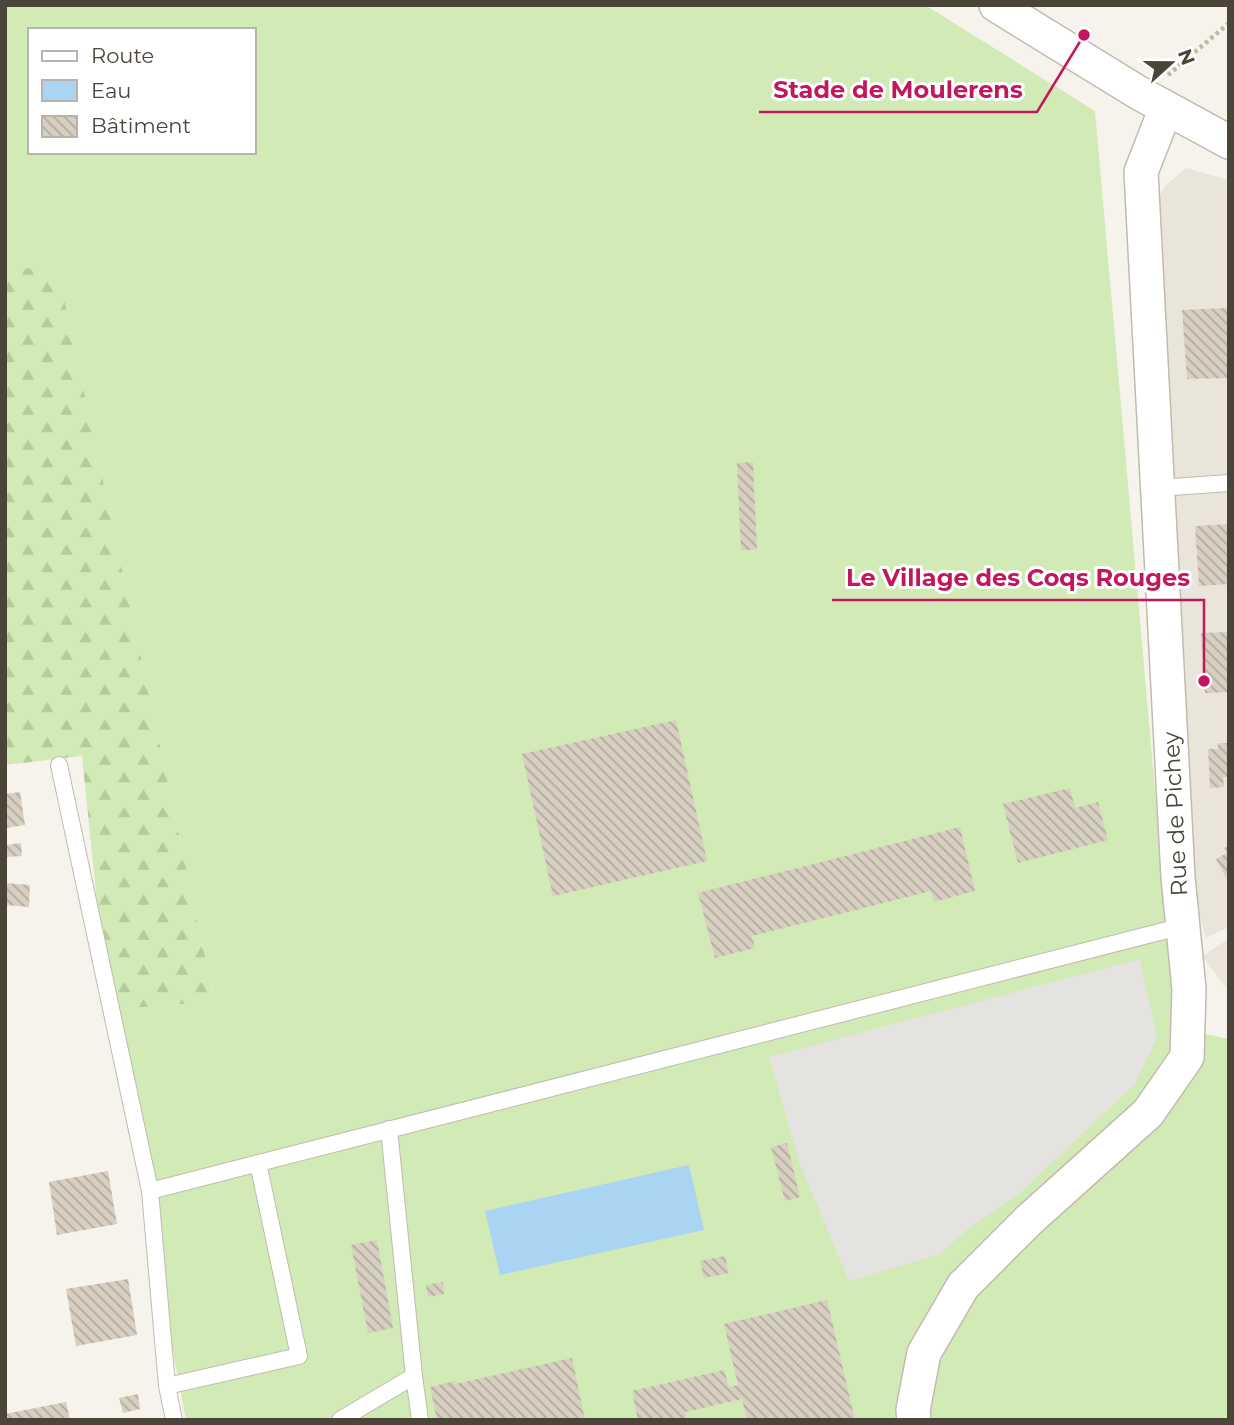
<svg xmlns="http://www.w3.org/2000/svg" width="1234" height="1425" viewBox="0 0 1234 1425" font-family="Montserrat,sans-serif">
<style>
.residential{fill:#eae5da}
.forest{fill:url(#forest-firs)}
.pitch{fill:#d2eab5;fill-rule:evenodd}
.parking{fill:#e5e3e0}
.water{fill:#a9d4f2}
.building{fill:url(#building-back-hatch)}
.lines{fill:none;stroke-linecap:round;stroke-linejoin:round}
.lane-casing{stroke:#c2bbae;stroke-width:18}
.street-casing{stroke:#c2bbae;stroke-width:36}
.path{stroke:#c4b79f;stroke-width:4.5;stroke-dasharray:3.5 3.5;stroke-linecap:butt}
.lane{stroke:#fff;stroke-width:16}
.street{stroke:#fff;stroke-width:33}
.labels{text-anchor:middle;stroke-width:6;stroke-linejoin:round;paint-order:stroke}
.street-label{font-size:23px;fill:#4b4439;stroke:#fff}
.leader{fill:none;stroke:#c2185b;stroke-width:2.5}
.callout-dot{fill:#c2185b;stroke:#fff;stroke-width:2.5}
.callout-label{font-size:24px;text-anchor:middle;font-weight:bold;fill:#c2185b;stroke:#fff;stroke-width:6;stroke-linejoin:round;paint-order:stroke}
</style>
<defs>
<pattern id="forest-firs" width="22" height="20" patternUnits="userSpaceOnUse" patternTransform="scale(1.75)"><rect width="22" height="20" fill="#d2eab5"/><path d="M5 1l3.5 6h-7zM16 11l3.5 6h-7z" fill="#b6ca9c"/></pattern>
<pattern id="building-back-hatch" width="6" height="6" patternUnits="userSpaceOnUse" patternTransform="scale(1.75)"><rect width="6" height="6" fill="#d8cfc1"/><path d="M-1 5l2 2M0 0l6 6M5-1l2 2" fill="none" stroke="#b1aa9e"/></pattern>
</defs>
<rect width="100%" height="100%" fill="#f6f3ec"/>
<g class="residential">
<polygon points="1186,168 1229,180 1229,927 1206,938 1190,884 1153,208 1165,186"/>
<polygon points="1229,939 1229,991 1202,956"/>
</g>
<polygon class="forest" points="57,265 215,1002 108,1010 82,756 5,765 5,270"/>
<path class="pitch" d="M5,5H925L1095,111L1176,1028L1229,1039V1420H186L108,1010L215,1002L57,266L5,270ZM30,30H254V152H30Z"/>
<polygon class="parking" points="1140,959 1157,1038 1134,1085 1022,1191 964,1232 941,1254 849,1281 800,1164 769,1057"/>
<polygon class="water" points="689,1165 704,1230 500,1275 485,1211"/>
<g class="building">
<polygon points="1229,308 1229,378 1187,379 1182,310"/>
<polygon points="753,462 757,549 741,551 737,463"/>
<polygon points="1229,524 1229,584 1199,586 1195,526"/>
<polygon points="1229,632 1229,692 1205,693 1201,633"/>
<polygon points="676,720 707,861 553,896 522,754"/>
<polygon points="1218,743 1229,743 1229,777 1223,777 1224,787 1210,788 1208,749 1218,749"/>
<polygon points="1070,788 1075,808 1098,802 1108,840 1018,863 1003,804"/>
<polygon points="20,792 25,825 5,828 5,794"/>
<polygon points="960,827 975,891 934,902 931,891 752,936 755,948 715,958 698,893"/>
<polygon points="21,843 22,856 5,857 5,845"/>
<polygon points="1229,846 1229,883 1216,859 1227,853 1224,848"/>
<polygon points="5,883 30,885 29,907 5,905"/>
<polygon points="787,1143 800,1197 785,1201 771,1147"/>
<polygon points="108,1171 117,1224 57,1235 49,1182"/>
<polygon points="377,1240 393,1328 368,1333 351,1245"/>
<polygon points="725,1256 729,1273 704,1278 700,1261"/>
<polygon points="128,1279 137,1335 76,1346 66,1289"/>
<polygon points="443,1282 444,1294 428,1297 426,1285"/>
<polygon points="827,1300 855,1420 747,1420 742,1399 685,1412 686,1420 638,1420 632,1391 724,1370 729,1387 738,1385 724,1324"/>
<polygon points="572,1358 585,1420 437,1420 430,1387 455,1381 455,1384"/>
<polygon points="138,1394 140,1409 123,1413 119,1398"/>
<polygon points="66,1402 70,1420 5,1420 5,1414"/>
</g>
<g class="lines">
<defs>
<g id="lane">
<polyline points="1158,488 1229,483"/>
<polyline points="59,765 150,1191"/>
<polyline points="258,1163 299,1356 167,1386 150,1191 1183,926"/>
<polyline points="414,1376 420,1420"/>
<polyline points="167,1386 174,1420"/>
<polyline points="340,1420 414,1376 389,1129"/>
</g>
<g id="street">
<polyline points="996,5 1139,93 1229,142"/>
<polyline points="914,1420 913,1410 924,1353 963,1286 1029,1220 1148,1113 1187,1057 1189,989 1178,877 1141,172 1166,108"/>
</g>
</defs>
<use href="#lane" class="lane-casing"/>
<use href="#street" class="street-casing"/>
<polyline class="path" points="1168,75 1229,23"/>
<use href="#lane" class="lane"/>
<use href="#street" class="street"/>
</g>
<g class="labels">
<g class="street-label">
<text transform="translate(1175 814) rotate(-93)" y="8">Rue de Pichey</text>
</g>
</g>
<path class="leader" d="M1084 35L1037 112H759M1204 681L1204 600H832"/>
<g class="callout-dot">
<circle cx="1084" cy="35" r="7"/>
<circle cx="1204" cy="681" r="7"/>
</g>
<g class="callout-label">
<text x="898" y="98">Stade de Moulerens</text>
<text x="1018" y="586">Le Village des Coqs Rouges</text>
</g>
<rect width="1234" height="1425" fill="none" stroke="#4b4439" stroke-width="14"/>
<rect x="28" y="28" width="228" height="126" fill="#ffffff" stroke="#b7b4b0" stroke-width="2"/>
<rect x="42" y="51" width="35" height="10" fill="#ffffff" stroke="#b7b4b0" stroke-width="2"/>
<text x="91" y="63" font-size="21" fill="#4b4439">Route</text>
<rect x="42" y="80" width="35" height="21" fill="#a9d4f2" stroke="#b7b4b0" stroke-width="2"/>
<text x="91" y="98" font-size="21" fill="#4b4439">Eau</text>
<rect x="42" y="116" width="35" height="21" fill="url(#building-back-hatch)" stroke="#b7b4b0" stroke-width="2"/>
<text x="91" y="133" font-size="21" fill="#4b4439">Bâtiment</text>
<g transform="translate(1171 63) rotate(69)" stroke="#ffffff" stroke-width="5" paint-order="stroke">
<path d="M0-5L12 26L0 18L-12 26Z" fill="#4b4439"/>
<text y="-10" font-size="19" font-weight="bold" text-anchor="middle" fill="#4b4439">N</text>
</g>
</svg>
